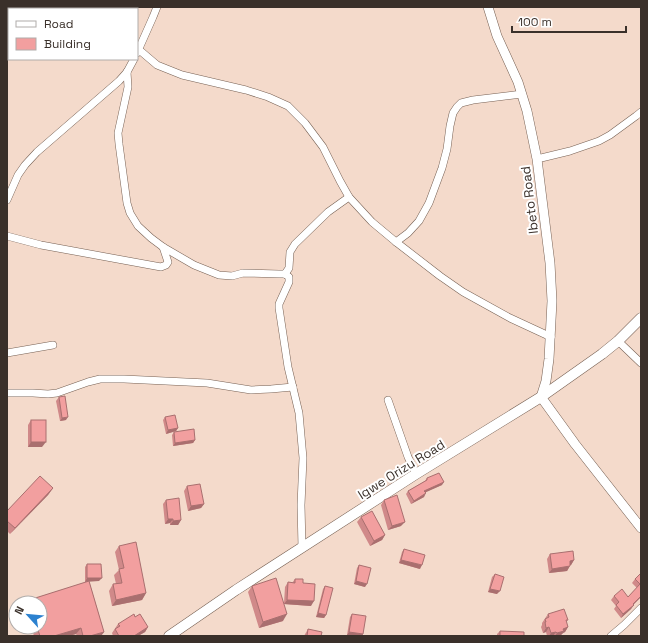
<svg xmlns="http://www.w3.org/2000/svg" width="648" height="643" viewBox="0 0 648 643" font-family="'Space Grotesk',sans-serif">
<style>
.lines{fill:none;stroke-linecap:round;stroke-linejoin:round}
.minor-casing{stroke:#776154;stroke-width:8}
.tertiary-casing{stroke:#776154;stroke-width:10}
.secondary-casing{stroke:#776154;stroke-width:11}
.minor{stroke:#fff;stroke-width:7}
.tertiary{stroke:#fff;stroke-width:9}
.secondary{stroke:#fff;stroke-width:10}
.wall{fill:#d08989}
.shaded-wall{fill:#a96f6f}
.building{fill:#f29f9f;stroke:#a96f6f}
.labels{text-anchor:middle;stroke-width:4;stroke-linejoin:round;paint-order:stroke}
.street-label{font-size:13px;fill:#3a302a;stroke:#fff}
</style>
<rect width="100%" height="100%" fill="#f4dacb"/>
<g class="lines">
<defs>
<g id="minor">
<polyline points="7,8 9,9"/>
<polyline points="137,48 157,65 182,75 246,90 268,97 288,106 305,123 323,147 340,181 349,197 372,222 396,242 440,276 463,292 510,318 551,337"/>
<polyline points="137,53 153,17 157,7"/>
<polyline points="127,72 128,87 118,133 119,144 127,203 130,213 138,226 151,238 163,247 194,265 219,275 232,276 243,273 279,274 285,274"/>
<polyline points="537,159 570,151 599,141 610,135 636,116 641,112"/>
<polyline points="7,200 18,175 25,165 37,152 119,81 127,72 134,59"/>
<polyline points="7,236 41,245 161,267 166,265 168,262 163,247"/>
<polyline points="396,242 408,233 419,221 429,203 442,168 447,149 450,126 453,113 457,107 461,103 473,100 522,94"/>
<polyline points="285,274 289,277 289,282 279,304 279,308 288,367 299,413 303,458 301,505 302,547"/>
<polyline points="285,274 289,268 290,252 295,244 328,212 349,197"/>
<polyline points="618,341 641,363"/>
<polyline points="7,353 53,345"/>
<polyline points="7,393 33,393 48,394 57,393 88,382 100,379 124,379 207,383 251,390 271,389 293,387"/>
<polyline points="388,400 408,457 416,474"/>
<polyline points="611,636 624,625 641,608"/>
</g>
<polyline id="tertiary" points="488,7 497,36 518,82 527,111 537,159 550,263 552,301 549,359 546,381 541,397 575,444 641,528"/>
<polyline id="secondary" points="169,636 236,590 416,474 541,397 602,354 618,341 641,318"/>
</defs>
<use href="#minor" class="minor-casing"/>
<use href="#tertiary" class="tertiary-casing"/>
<use href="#secondary" class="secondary-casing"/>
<use href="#minor" class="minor"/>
<use href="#tertiary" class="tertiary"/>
<use href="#secondary" class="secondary"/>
</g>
<g class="wall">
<polygon points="59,397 66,420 60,421 56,401"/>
<polygon points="165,417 178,428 176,431 166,434 163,420"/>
<polygon points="31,420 42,447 28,447 28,425"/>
<polygon points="174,432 195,440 193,443 173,446 172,435"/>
<polygon points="427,478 442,485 425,492 424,497 411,504 406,494 408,491 425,481"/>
<polygon points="187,486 204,504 201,508 188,511 184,491"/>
<polygon points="53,488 48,495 10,534 7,531 7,511"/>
<polygon points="166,500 181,520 178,525 170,525 170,523 165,524 163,504"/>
<polygon points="384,500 401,526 388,530 381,505"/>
<polygon points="361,517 385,535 382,540 370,546 357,522"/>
<polygon points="119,546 146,593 142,600 112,606 109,591 113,584 116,584 114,575 119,570 115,552"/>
<polygon points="404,549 420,569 399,563 402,552"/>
<polygon points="550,554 574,560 571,565 570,565 567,571 549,573 547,559"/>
<polygon points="87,564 99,581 89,581 104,632 101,636 77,636 76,634 69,636 34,636 31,627 40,627 40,603 27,603 29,600 88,582 85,582 85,567"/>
<polygon points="359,565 365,587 354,584 357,568"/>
<polygon points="641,573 641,597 634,604 631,609 621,618 614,609 616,606 611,600 614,596 628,597 637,588 632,583 635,579"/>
<polygon points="495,574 497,594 488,592 492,577"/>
<polygon points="295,579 303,583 311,606 284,604 283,621 259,628 248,592 252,586 284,603 285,587 288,582 292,583"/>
<polygon points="325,586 326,615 324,618 316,617 323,589"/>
<polygon points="352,614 363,634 362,636 354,636 347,635 350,617"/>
<polygon points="548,614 568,620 566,622 568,627 565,632 563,633 561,635 547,636 546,632 543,633 541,627 542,625 542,623"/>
<polygon points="135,617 148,627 145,632 138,636 113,636 112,633 118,624"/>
<polygon points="308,629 321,636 304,636"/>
<polygon points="500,631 524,636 497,636 497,634"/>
</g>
<g class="shaded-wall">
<polygon points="68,417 66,420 60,421 62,418"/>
<polygon points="178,428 176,431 166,434 168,430"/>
<polygon points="195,440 193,443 173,446 175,443"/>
<polygon points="31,442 46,442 42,447 28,447"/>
<polygon points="444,482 442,485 422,494 424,491"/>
<polygon points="53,488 48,495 10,534 15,528"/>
<polygon points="426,493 424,497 411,504 414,501"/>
<polygon points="204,504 201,508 188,511 191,506"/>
<polygon points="168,519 173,519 170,523 165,524"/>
<polygon points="181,520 178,525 170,525 173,521"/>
<polygon points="405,522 401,526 388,530 392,526"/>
<polygon points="385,535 382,540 370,546 374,541"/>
<polygon points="401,560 422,565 420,569 399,563"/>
<polygon points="574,560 571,565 566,566 570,561"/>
<polygon points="570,566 567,571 549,573 552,569"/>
<polygon points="87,578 102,578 99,581 85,582"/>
<polygon points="356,581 367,584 365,587 354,584"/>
<polygon points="490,589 500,591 497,594 488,592"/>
<polygon points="146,593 142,600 112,606 116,600"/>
<polygon points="641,596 641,597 630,608 633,604"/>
<polygon points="287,600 314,601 311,606 284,604"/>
<polygon points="634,605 631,609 621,618 623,614"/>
<polygon points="318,613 326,615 324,618 316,617"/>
<polygon points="287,614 283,621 259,628 263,622"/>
<polygon points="148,627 145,632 138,636 134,636"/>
<polygon points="549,627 546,632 543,633 546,628"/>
<polygon points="568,627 565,632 563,633 561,635 555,636 557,633 563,629"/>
<polygon points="81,628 76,634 69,636 54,636"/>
<polygon points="104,632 101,636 90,636"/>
<polygon points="349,632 363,634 362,636 354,636 347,635"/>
<polygon points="556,632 553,636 549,636 551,633"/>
</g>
<g class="building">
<polygon points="65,396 68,417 62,418 59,397"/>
<polygon points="175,415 178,428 168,430 165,417"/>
<rect x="31" y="420" width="15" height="22"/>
<polygon points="194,429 195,440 175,443 174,432"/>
<polygon points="439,473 444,482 424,491 426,493 414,501 408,491 427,480 427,478"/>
<polygon points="40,476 53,488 15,528 7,521 7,511"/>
<polygon points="200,484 204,504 191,506 187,486"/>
<polygon points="397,495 405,522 392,526 384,500"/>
<polygon points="179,498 181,520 173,521 173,519 168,519 166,500"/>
<polygon points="372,511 385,535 374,541 361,517"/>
<polygon points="136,542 146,593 116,600 113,584 122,583 119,569 124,568 119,546"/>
<polygon points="404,549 425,555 422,565 401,560"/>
<polygon points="573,551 574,560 570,561 570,566 552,569 550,554"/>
<polygon points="87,564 101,564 102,578 87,578"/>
<polygon points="359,565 371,568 367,584 356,581"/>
<polygon points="641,573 641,596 633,604 634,605 623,614 616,605 619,602 614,596 622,589 628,597 640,584 635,579"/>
<polygon points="495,574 504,577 500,591 490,589"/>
<polygon points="276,578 287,614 263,622 252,586"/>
<polygon points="295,579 303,579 303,583 315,584 314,601 287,600 288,582 295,583"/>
<polygon points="89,581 104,632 90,636 83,636 81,628 54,636 40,636 37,627 40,627 40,603 30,603 29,600"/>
<polygon points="325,586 333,588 326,615 318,613"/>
<polygon points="564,609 568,620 566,620 568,627 563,629 564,631 557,633 556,632 551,633 549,627 546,628 545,622 546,622 545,619 549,617 548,614"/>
<polygon points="134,614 135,617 140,614 148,627 134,636 119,636 115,629 120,626 118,624"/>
<polygon points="352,614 366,616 363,634 349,632"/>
<polygon points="308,629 322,632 321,636 307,636"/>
<polygon points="500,631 524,632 524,636 500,636"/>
</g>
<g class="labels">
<g class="street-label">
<text transform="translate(529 200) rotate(-97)" y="5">Ibeto Road</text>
<text transform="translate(401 469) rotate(-32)" y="5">Igwe Orizu Road</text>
</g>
</g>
<rect width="648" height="643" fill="none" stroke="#3a302a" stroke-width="16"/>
<rect x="8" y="8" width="130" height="52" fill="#ffffff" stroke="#b0acaa"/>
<rect x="16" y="21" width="20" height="6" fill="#ffffff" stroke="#b0acaa"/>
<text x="44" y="28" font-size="12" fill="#3a302a">Road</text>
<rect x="16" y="38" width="20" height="12" fill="#f29f9f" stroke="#b0acaa"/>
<text x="44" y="48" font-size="12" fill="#3a302a">Building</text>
<g transform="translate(28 615) rotate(297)"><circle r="19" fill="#ffffff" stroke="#b0acaa"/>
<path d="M0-3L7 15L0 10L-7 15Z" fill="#2c81cf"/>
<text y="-6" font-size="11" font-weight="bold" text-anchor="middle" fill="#3a302a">N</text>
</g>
<path d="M512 26v6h114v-6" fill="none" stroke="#3a302a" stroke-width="2"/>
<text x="518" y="26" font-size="12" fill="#3a302a" stroke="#ffffff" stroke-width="3" paint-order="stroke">100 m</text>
</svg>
